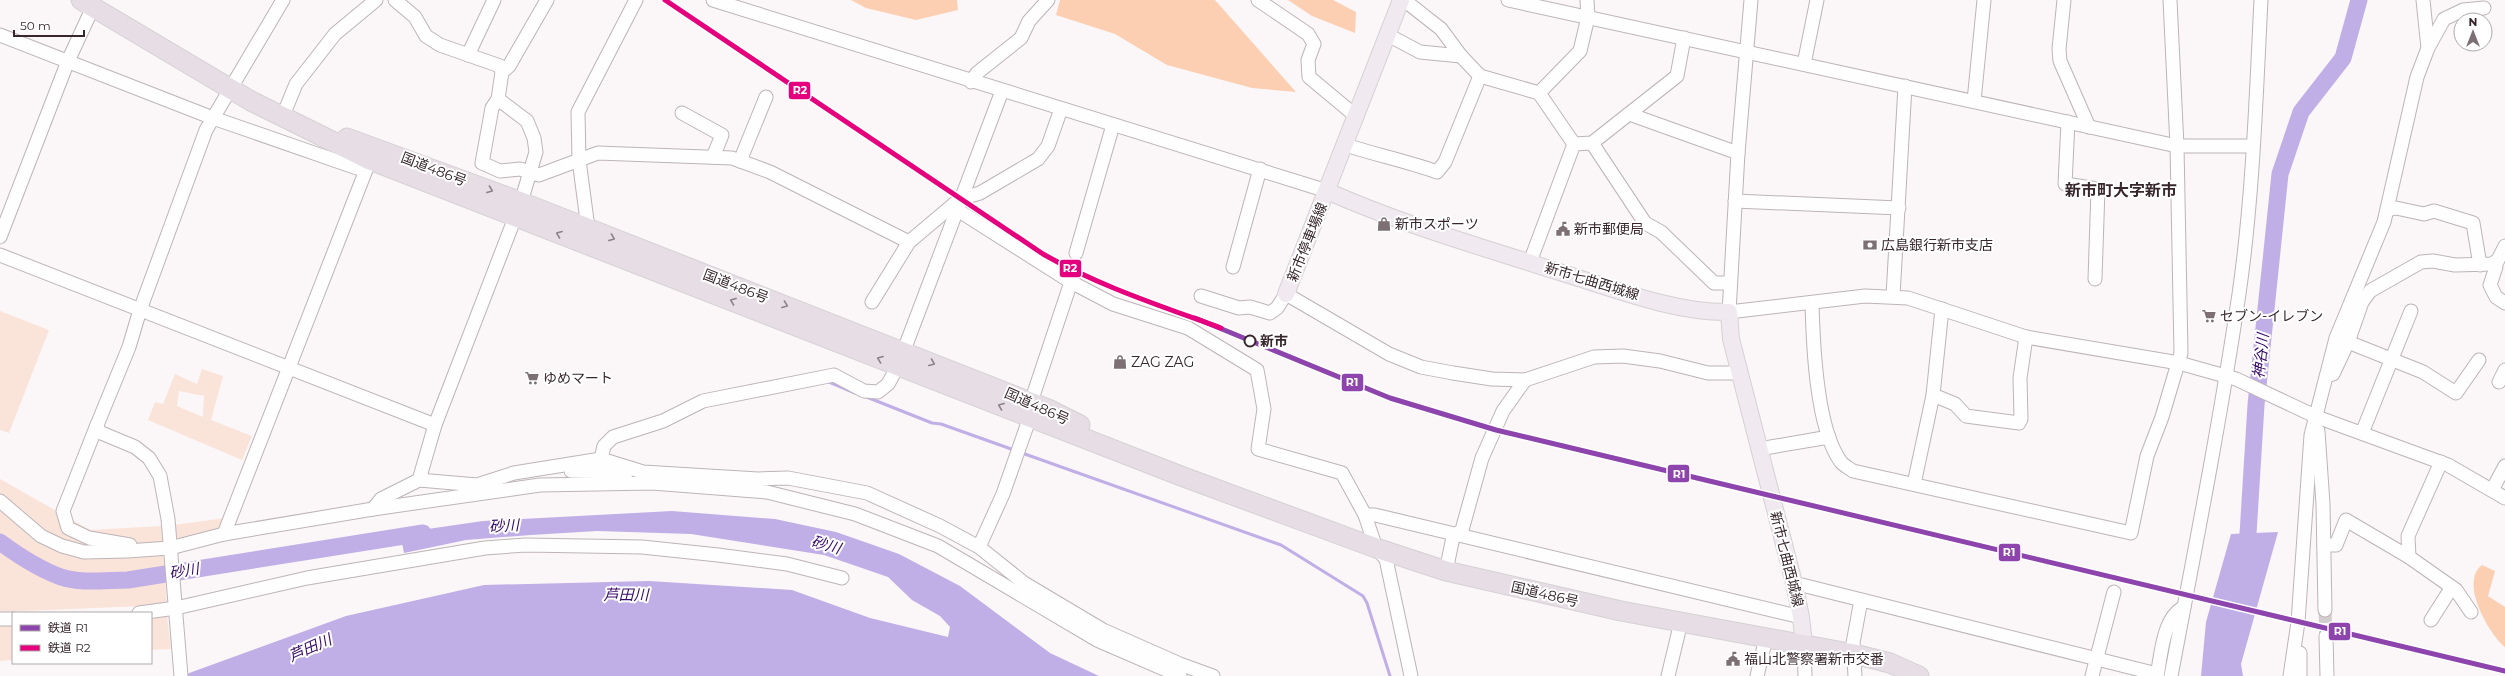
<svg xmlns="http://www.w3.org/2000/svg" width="2505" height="676" viewBox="0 0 2505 676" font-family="Montserrat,'Noto Sans JP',sans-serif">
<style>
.green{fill:#fae4d9;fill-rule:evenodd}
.forest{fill:#fccfb2}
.water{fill:#c0aee6}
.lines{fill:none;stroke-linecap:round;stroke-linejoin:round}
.stream{stroke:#c0aee6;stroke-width:3}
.river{stroke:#c0aee6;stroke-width:17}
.minor-tunnel{stroke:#d4cdcf;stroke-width:13;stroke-dasharray:13 6;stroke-linecap:butt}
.minor-casing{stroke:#bdb4b8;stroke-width:15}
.major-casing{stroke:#d5d1d3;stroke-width:18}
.highway-casing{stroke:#d5d1d3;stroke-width:21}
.minor{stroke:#fefefe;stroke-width:13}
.major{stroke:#f0e9f0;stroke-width:16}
.highway{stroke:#e6dde5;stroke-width:19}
.rail-1-casing{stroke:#fff;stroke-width:8}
.rail-2-casing{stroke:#fff;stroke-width:8}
.rail-1{stroke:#8e44ad;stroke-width:5}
.rail-2{stroke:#e5007d;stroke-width:5}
.oneway{stroke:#8e8289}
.stop-dot{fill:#fff;stroke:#37272d;stroke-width:2}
.labels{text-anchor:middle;stroke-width:4;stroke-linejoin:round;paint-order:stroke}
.street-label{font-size:14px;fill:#37272d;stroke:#fff}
.poi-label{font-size:14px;fill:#37272d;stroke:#fff;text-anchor:start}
.stop-label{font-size:14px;font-weight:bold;fill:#37272d;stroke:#fff;text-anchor:start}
.water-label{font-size:15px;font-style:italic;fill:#370969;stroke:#fff}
.quarter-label{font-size:16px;font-weight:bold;fill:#37272d;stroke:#fff}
.line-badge{stroke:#fff;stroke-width:1.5}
.badge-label{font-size:11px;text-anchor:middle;font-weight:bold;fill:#fff}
</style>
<rect width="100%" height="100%" fill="#fbf7f8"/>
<g class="green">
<polygon points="0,311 49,330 9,433 0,430"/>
<path d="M202,369L223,376L211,420L252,436L242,460L148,420L155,402L163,404L175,374L197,384ZM179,391L204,396L203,417L177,406Z"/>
<polygon points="0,479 90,530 161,526 167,605 0,612"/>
<path d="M225,518C220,534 192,542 178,539L174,525Z"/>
<polygon points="167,616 171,649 151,650 151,617"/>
<polygon points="0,624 13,624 13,660 0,661"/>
</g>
<g class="forest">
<polygon points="851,0 957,0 958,10 916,20 866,8"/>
<polygon points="1060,0 1215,0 1296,92 1252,88 1167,65 1115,34 1056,15"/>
<polygon points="1288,0 1333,0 1356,12 1355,33 1312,16"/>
<path d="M2482,565L2495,571L2488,596L2505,607V647C2489,634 2459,582 2482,565Z"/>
</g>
<g class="water">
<polygon points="672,511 775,519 836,532 899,554 960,586 1050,653 1099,676 181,676 346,616 484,585 649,581 792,590 870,618 948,637 950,627 940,616 912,600 888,577 824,555 691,534 597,531 531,535 466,540 404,553 400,533 483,521"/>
<polygon points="2278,532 2241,664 2243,676 2201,676 2206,622 2231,534"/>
</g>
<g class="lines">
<g class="stream">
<polyline points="829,382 855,393"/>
<polyline points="864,396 932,423 941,424 1014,450"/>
<polyline points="1022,453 1281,545 1363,596 1367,603 1390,676"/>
</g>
<g class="river">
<path d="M0,542C19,556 39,569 61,577C81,584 107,580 128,580L423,533"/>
<polyline points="2242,556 2248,534 2256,405 2280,174 2301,112 2343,58 2359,0"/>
</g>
<polyline class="minor-tunnel" points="2325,610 2326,636"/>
<defs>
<g id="minor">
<polyline points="395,0 415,17 426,36 440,45 500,66 502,72 498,99 527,121 534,138 536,152 521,202 435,425 419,480"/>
<polyline points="713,0 1327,191"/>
<polyline points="1258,0 1308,34 1314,44 1308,60 1309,77 1357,117"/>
<polyline points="1404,0 1441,29 1461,56 1480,76 1539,93 1574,144"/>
<polyline points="1508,0 2177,146 2253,146"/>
<polyline points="1751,0 1738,153 1729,312 1865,296 1908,298 2026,337 2179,363 2236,379 2317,417 2448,465 2505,498"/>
<polyline points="2064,0 2059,49 2060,61 2089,127"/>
<polyline points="2423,0 2428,48"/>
<polyline points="0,35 213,118 357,168 370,160"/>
<polyline points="1388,35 1420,52 1461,56"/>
<polyline points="468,55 494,0"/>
<polyline points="1804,64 1817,0"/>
<polyline points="502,72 509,66 547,0"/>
<polyline points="971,82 977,73 1021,38 1029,21 1048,0"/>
<polyline points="1539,93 1580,51 1588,17 1587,0"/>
<polyline points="498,99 492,108 482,163 500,171 520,169 539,175 598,153 732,158 770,172 909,242"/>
<polyline points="1974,101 1984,0"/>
<polyline points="682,113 722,135 713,157"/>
<polyline points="1629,114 1738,153"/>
<polyline points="282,118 296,84 335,34 376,0"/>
<polyline points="2068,122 2065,184 2098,189 2095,279"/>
<polyline points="1592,143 1645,223 1661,232 1714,283 1730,283"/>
<path d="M1346,145C1376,155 1406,161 1437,172L1445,162L1480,76"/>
<polyline points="740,161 766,97"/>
<polyline points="1735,201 1899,208"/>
<polyline points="956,209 1071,282 1113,304 1188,328 1257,370 1264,409 1258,449 1342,473 1365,515 1376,548 1386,559 1411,676"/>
<polyline points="2387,210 2396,208 2424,214 2434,211 2473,223 2480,265"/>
<polyline points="588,228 579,160 578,112 636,0"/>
<polyline points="0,237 68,61 93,7"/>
<polyline points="1076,253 1113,125"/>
<polyline points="0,255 435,425"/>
<polyline points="1530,262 1574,144 1592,143 1677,76 1684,38"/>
<polyline points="2495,263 2496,267 2490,285 2496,297 2505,303"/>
<polyline points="1233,267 1260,169"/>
<polyline points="1201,296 1239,308 1250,307 1270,313 1277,308 1286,294 1389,354 1421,367 1453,373 1492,379 1525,380 1594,357 1623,356 1660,361 1708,373 1740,373"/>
<polyline points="1893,296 1905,86"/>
<polyline points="872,302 909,242 960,199 980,193 1038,159 1048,146 1061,109"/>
<path d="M1812,303C1813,343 1816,429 1841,462C1843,465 1849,468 1853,471L2131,533L2147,456L2162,417L2181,353L2177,146L2170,0"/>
<polyline points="2348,342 2423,372 2456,393 2479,360"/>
<polyline points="2329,375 2333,374 2348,342 2362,302 2370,291 2421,262 2433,261 2455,265 2492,264 2498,260 2505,246"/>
<polyline points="2499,382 2505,370"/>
<polyline points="1933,395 1955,404 1966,416 2019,423 2021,419 2020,378 2026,337"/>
<polyline points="1031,402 1071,282"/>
<polyline points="97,425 63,511 68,528 89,538 130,545"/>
<polyline points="2318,431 2323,504 2325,610"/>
<polyline points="2362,433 2411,311"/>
<polyline points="1759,449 1829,437"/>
<polyline points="601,459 604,446 613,437 663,421 703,401 834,375 864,391 878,392 888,384 898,366 1002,91"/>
<polyline points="2441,462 2408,536 2409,557 2456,590 2471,612"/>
<polyline points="571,471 627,472"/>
<polyline points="1914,484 1933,395 1942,309"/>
<polyline points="477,485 514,473 601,459 643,472 758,479 788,478 867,493 940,526 979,547 1024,583 1103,630 1180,664 1213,676"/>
<polyline points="2492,490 2505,466"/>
<polyline points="0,501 41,536 62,546 84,552 127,551 170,548 224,534 373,509 540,485 652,483 767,492 855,514 938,546 1097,640 1180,676"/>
<polyline points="373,509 381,499 419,480 477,485 482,492"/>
<polyline points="1365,515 1375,515 1801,617"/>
<polyline points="224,534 373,152"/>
<polyline points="2324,545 2336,545 2346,520 2409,557"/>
<polyline points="979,547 1003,494 1030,417"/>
<polyline points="1446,571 1453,537 1462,530 1482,458 1503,411 1525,380"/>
<polyline points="1794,583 2157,674"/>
<polyline points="139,613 176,608 307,578 485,548 525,545 642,547 718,555 787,564 842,578"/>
<polyline points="0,619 13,619"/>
<polyline points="2431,620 2452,587"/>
<polyline points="2326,636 2327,676"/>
<polyline points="1804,645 1805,676"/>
<polyline points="2300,653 2300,676"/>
<polyline points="181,676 168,519 160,476 149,458 135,447 99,432 97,425 129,347 140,310 206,130 283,0"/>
<polyline points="1668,676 1681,622"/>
<polyline points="1757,676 1766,638"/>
<polyline points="1855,676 1853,643 1861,600"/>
<polyline points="2092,676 2114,592"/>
<path d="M2157,676C2161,655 2163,617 2184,607"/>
<path d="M2171,676C2195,549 2220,422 2239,294C2253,197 2256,98 2261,0"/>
<polyline points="2290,676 2298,622 2311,435 2336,338 2384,222 2417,77 2428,48 2444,19 2463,10 2484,8"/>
</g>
<g id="major">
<path d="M1327,191C1401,224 1479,246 1556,271C1609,287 1674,313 1729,312L1731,339L1794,583L1801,617L1804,645"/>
<polyline points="1286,294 1401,0"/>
</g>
<g id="highway">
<polyline points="81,0 251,101 370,160 1181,476 1376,548 1446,571 1621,611 1854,654 1890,663 1919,676"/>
<polyline points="347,138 521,202 1048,409 1080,425"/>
</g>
</defs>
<use href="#minor" class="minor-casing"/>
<use href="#major" class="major-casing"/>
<use href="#highway" class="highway-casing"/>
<use href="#minor" class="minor"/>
<use href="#major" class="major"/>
<use href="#highway" class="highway"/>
<defs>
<polyline id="rail-1" points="1195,318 1390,398 1496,430 2505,671"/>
<path id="rail-2" d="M665,0L1043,254C1099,286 1161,306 1221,328"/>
</defs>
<use href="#rail-1" class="rail-1-casing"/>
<use href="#rail-2" class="rail-2-casing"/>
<use href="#rail-1" class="rail-1"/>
<use href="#rail-2" class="rail-2"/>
</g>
<defs><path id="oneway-chevron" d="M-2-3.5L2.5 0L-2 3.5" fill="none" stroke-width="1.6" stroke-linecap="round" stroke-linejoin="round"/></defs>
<g class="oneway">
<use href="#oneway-chevron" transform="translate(490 190) rotate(21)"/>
<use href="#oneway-chevron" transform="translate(559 234) rotate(-159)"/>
<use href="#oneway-chevron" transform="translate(612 238) rotate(21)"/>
<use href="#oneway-chevron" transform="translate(733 301) rotate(-159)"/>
<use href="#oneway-chevron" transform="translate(785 305) rotate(21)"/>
<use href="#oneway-chevron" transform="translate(880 359) rotate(-159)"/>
<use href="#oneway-chevron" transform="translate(932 363) rotate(22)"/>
<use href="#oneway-chevron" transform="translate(1001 406) rotate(-159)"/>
</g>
<defs>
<symbol id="shop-bare" viewBox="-9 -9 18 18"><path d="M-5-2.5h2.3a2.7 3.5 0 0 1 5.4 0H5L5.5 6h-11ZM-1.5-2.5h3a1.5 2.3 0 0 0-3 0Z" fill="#7c7074" stroke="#fff" stroke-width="2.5" paint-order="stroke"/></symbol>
<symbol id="civic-bare" viewBox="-9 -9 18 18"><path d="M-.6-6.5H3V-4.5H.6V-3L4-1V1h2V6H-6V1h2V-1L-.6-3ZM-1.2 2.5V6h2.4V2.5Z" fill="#7c7074" stroke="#fff" stroke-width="2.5" paint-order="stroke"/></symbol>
<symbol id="bank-bare" viewBox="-9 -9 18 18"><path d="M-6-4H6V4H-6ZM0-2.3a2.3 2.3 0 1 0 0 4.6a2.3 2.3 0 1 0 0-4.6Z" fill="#7c7074" stroke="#fff" stroke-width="2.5" paint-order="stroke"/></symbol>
<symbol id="supermarket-bare" viewBox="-9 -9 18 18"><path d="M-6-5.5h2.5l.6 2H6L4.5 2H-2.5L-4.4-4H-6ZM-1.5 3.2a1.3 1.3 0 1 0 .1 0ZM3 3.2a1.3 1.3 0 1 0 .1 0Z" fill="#7c7074" stroke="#fff" stroke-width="2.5" paint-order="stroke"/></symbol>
</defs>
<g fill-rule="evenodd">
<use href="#shop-bare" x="1374" y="214" width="20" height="20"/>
<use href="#civic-bare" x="1553" y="219" width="20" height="20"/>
<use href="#bank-bare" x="1860" y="235" width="20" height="20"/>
<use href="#supermarket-bare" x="2199" y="306" width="20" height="20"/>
<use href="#shop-bare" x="1110" y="352" width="20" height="20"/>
<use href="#supermarket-bare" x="522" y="368" width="20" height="20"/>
<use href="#civic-bare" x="1723" y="649" width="20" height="20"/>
</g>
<circle class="stop-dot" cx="1250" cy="341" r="5.5"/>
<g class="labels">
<g class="street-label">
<text transform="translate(434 169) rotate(21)" y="5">国道486号</text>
<text transform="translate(1307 242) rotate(-68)" y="5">新市停車場線</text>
<text transform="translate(1592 281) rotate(17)" y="5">新市七曲西城線</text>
<text transform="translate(736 286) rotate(21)" y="5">国道486号</text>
<text transform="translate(1037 406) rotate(24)" y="5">国道486号</text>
<text transform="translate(1787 559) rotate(76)" y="5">新市七曲西城線</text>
<text transform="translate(1545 594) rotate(13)" y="5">国道486号</text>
</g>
<g class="poi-label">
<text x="1395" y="229">新市スポーツ</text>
<text x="1574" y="234">新市郵便局</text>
<text x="1881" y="250">広島銀行新市支店</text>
<text x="2220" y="321">セブン-イレブン</text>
<text x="1131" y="367">ZAG ZAG</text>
<text x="543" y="383">ゆめマート</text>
<text x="1744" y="664">福山北警察署新市交番</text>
</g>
<g class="stop-label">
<text x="1260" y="346">新市</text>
</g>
<g class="water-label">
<text transform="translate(2261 356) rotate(-84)" y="5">神谷川</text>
<text transform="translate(504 526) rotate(-3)" y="5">砂川</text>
<text transform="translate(826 545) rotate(16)" y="5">砂川</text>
<text transform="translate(184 571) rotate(-9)" y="5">砂川</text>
<text x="626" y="600">芦田川</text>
<text transform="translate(310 648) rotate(-24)" y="5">芦田川</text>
</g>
<g class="quarter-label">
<text x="2121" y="196">新市町大字新市</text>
</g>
</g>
<g class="line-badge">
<rect x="788" y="81" width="23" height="19" rx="4" fill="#e5007d"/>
<rect x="1059" y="259" width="23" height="19" rx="4" fill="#e5007d"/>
<rect x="1341" y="373" width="23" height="19" rx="4" fill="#8e44ad"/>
<rect x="1667" y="464" width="23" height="19" rx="4" fill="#8e44ad"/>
<rect x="1998" y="543" width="23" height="19" rx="4" fill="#8e44ad"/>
<rect x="2328" y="622" width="23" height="19" rx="4" fill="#8e44ad"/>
</g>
<g class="badge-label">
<text x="800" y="94">R2</text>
<text x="1070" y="272">R2</text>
<text x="1352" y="386">R1</text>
<text x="1679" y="478">R1</text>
<text x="2009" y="556">R1</text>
<text x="2340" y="635">R1</text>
</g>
<rect x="12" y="612" width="140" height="52" fill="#ffffff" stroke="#afa9ab"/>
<rect x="20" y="625" width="20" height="6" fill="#8e44ad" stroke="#afa9ab"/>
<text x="48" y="632" font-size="12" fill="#37272d">鉄道 R1</text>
<rect x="20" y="645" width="20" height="6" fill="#e5007d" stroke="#afa9ab"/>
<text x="48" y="652" font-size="12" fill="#37272d">鉄道 R2</text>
<g transform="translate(2473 32)"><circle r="19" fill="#ffffff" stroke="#afa9ab"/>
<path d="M0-3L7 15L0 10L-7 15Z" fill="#7c7074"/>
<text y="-6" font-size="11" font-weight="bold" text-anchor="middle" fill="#37272d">N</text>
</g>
<path d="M14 30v6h70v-6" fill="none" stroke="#37272d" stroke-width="2"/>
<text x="20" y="30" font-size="12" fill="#37272d" stroke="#ffffff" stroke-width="3" paint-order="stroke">50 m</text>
</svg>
